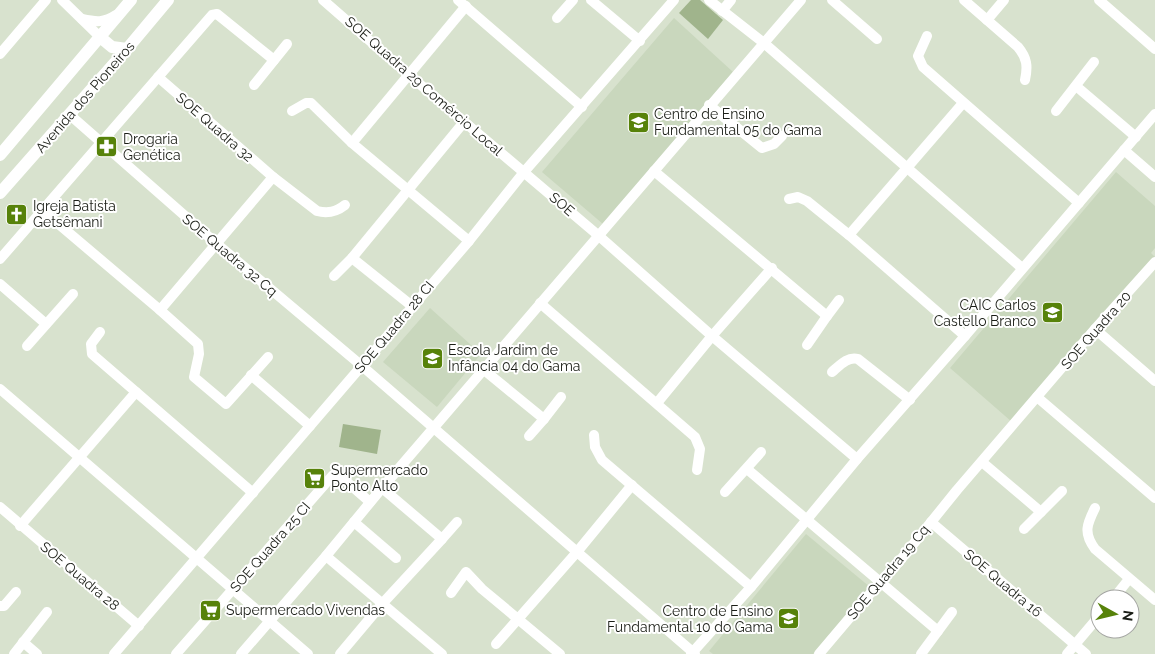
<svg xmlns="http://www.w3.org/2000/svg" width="1155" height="654" viewBox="0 0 1155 654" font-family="Raleway,sans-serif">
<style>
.built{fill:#c9d7bd}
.green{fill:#a0b48c}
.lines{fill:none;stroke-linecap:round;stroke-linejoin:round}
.minor{stroke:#fff;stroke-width:10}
.major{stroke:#fff;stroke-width:12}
.labels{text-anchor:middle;stroke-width:4;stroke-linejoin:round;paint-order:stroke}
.street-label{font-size:14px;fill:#1b1e17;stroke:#fff}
.poi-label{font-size:14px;fill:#1b1e17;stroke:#fff;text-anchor:start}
</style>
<rect width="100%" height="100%" fill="#d8e2ce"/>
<g class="built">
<polygon points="674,18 733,72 603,224 542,172"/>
<polygon points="1116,172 1155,206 1155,248 1151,253 1155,257 1012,422 950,368"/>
<polygon points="430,308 481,354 437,407 383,362"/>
<polygon points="806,534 870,587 813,654 713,654 709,651"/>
</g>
<g class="green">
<polygon points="691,0 700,0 723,20 708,39 679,13"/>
<polygon points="343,424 381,430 377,454 339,447"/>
</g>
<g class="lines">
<g class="minor">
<polyline points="62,0 100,37"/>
<polyline points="323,0 409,75 599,236 712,336 857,459"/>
<polyline points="458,0 582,107"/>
<polyline points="591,0 640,41"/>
<polyline points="709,0 764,43 1022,268"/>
<polyline points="832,0 877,39"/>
<path d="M964,0L1018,47C1027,58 1028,66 1025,80"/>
<polyline points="1099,0 1155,49"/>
<polyline points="722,11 731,0"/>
<polyline points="557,18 573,0"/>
<path d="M82,19C96,22 104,23 116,15"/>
<polyline points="987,20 1004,0"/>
<polyline points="927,36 918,56 923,67 1079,203"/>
<polyline points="0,54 46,0"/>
<path d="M158,77L273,177L317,211C328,214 336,212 345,205"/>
<polyline points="254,85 287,44"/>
<polyline points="1076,86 1136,137"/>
<polyline points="963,103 849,235 965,336"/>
<polyline points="709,105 762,148 774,144 782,136"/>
<polyline points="292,111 306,103 311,103 352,143 469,241"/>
<polyline points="1056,111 1094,62"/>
<polyline points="70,115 217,244 362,366 695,654"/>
<polyline points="352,143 466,6"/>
<polyline points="1124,150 1155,177"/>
<polyline points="654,171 827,316 839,300"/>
<polyline points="789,199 798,197 807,201 849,235"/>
<polyline points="42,210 160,310 198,344 199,354 194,377 226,404 268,357"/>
<polyline points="0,259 212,15 217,14 274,60"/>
<polyline points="334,276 352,258"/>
<polyline points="0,284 46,324"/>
<polyline points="540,303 695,437 700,449 697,470"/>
<polyline points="412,306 352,258 464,122"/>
<polyline points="160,310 273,177"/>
<polyline points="1095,329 1155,381"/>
<polyline points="100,332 91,344 92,354 253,493"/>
<polyline points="807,345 827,316"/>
<polyline points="27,346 73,294"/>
<polyline points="484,370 544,419 561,397"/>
<path d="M832,372C840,365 848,356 858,359L910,400"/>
<polyline points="251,375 310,426"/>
<polyline points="0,389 308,654"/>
<polyline points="1037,397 1155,498"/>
<polyline points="657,403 712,336 772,268"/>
<polyline points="594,435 595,447 602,460 751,587"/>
<polyline points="529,436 544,419"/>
<polyline points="982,462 1041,512"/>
<polyline points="747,469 938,631"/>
<polyline points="382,488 442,539 457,522"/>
<polyline points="725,492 761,452"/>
<polyline points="0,507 139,626"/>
<path d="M1095,508C1087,524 1083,533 1095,549L1155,600"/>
<polyline points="354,522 396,558"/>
<polyline points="931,522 1086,654"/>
<polyline points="20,526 136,392"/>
<polyline points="1024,529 1062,491"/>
<polyline points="326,556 442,654"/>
<polyline points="451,593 466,572 482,589 560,654"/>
<polyline points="1113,599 1129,579"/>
<polyline points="0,606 4,606 16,592"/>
<polyline points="23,642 37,654"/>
<polyline points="496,644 577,552 632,485"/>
<polyline points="14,654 47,612"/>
<polyline points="114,654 469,241 524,172 674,0"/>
<polyline points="176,654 333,475 340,476 370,502"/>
<polyline points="241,654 326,556 382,488 801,0"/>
<polyline points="340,654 382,604 442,539"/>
<polyline points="691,654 751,587 857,459 965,336 1155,114"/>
<polyline points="819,654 880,582 898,563 957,490 1095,329 1155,262"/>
<polyline points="921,654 952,612"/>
<polyline points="1067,654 1100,615"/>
</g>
<g class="major">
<polyline points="100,37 112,47 127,49"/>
<polyline points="0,155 131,0"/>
<polyline points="0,193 127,49 168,0"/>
</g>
</g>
<defs>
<symbol id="school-square" viewBox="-11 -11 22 22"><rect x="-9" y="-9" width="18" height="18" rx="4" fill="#57820a" stroke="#fff"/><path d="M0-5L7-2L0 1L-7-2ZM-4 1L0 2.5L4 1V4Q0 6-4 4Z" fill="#fff"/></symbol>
<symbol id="pharmacy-square" viewBox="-11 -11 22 22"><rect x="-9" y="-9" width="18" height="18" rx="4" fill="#57820a" stroke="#fff"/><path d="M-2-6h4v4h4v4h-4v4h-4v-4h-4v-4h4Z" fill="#fff"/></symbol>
<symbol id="church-square" viewBox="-11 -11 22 22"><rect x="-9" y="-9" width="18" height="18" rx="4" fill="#57820a" stroke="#fff"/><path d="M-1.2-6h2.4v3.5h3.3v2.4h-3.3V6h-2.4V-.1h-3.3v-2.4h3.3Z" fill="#fff"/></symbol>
<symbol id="supermarket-square" viewBox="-11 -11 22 22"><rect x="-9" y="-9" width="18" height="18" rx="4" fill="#57820a" stroke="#fff"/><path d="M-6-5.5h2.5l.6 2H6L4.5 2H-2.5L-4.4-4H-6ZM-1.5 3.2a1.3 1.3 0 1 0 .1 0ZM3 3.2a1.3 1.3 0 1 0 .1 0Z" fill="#fff"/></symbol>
</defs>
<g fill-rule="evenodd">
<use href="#school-square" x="626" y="110" width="25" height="25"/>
<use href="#pharmacy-square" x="94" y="134" width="25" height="25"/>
<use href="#church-square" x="4" y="202" width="25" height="25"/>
<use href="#school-square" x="1040" y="300" width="25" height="25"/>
<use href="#school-square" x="420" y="346" width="25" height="25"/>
<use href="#supermarket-square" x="302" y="466" width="25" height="25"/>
<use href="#supermarket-square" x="198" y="598" width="25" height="25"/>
<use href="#school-square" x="776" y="606" width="25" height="25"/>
</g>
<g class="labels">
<g class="street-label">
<text transform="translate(424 86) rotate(41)" y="5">SOE Quadra 29 Comércio Local</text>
<text transform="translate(85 97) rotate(-49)" y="5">Avenida dos Pioneiros</text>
<text transform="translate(215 127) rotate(41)" y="5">SOE Quadra 32</text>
<text transform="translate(562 204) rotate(41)" y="5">SOE</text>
<text transform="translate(230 255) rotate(40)" y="5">SOE Quadra 32 Cq</text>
<text transform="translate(394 327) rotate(-50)" y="5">SOE Quadra 28 CI</text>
<text transform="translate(1096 330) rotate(-49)" y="5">SOE Quadra 20</text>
<text transform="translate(270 547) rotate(-49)" y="5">SOE Quadra 25 CI</text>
<text transform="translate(888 572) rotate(-50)" y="5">SOE Quadra 19 Cq</text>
<text transform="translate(80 576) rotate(40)" y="5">SOE Quadra 28</text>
<text transform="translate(1003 583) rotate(40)" y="5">SOE Quadra 16</text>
</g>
<g class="poi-label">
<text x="654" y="119">Centro de Ensino<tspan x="654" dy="16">Fundamental 05 do Gama</tspan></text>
<text x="123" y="144">Drogaria<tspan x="123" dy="16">Genética</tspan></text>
<text x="33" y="211">Igreja Batista<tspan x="33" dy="16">Getsêmani</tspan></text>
<text x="1036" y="310" text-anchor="end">CAIC Carlos<tspan x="1036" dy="16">Castello Branco</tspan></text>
<text x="448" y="355">Escola Jardim de<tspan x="448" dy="16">Infância 04 do Gama</tspan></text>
<text x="331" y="475">Supermercado<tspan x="331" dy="16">Ponto Alto</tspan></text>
<text x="226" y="615">Supermercado Vivendas</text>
<text x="773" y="616" text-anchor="end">Centro de Ensino<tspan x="773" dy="16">Fundamental 10 do Gama</tspan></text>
</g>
</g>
<g transform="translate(1115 614) rotate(98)"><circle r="24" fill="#ffffff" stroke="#a4a5a2"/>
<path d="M0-4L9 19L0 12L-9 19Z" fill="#57820a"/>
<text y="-8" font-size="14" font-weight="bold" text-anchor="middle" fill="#1b1e17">N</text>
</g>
</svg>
